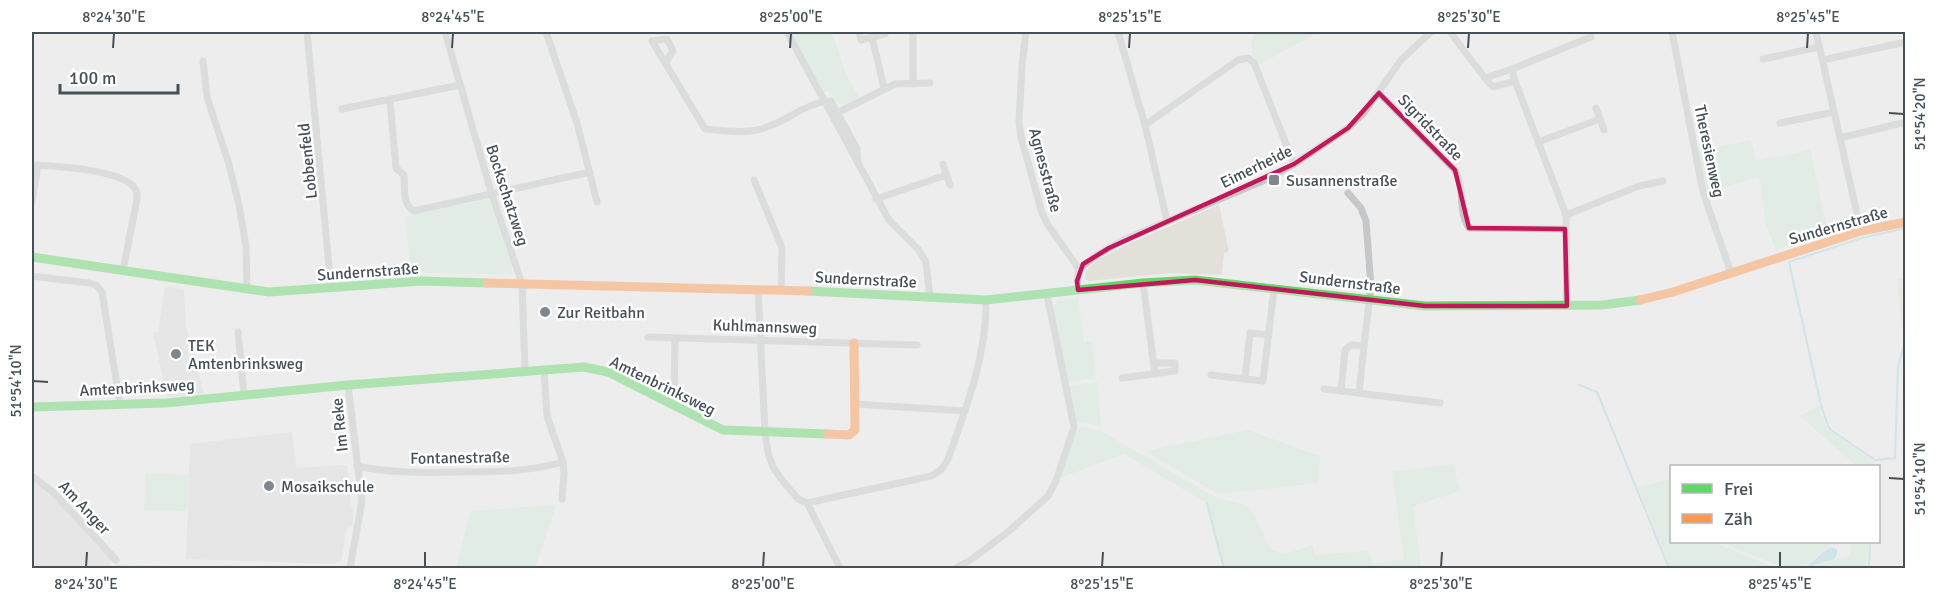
<svg xmlns="http://www.w3.org/2000/svg" width="1937" height="600" viewBox="0 0 1937 600" font-family="Signika,sans-serif">
<style>
.commercial{fill:#e3e0da}
.education{fill:#dfdede}
.green{fill:#d3eadb}
.water{fill:#acdbe4}
.lines{fill:none;stroke-linecap:round;stroke-linejoin:round}
.stream{stroke:#acdbe4;stroke-width:2}
.street{stroke:#c5c7c8;stroke-width:7}
.fast{stroke:#63d668;stroke-width:9}
.slow{stroke:#ff974d;stroke-width:9}
.marked{fill:none;stroke:#c2185b;stroke-width:4.5;stroke-linejoin:round}
.ticks{fill:none;stroke:#465057;stroke-width:2}
.poi-dot{fill:#80878c;stroke:#fff;stroke-width:2}
.labels{text-anchor:middle;stroke-width:5;stroke-linejoin:round;paint-order:stroke}
.street-label{font-size:16px;fill:#465057;stroke:#fff}
.poi-label{font-size:16px;fill:#465057;stroke:#fff;text-anchor:start}
.neatline{fill:none;stroke:#465057;stroke-width:2}
.ticks-label{font-size:15px;text-anchor:middle;fill:#465057}
</style>
<rect width="100%" height="100%" fill="#ededed"/>
<g class="commercial">
<polygon points="1219,205 1229,251 1224,253 1222,275 1170,273 1089,281 1085,279 1086,270 1099,259 1126,245"/>
<polygon points="1905,277 1906,277 1905,328 1902,328 1897,279"/>
</g>
<g class="education">
<polygon points="165,286 184,289 186,327 204,394 167,397 153,333 158,332"/>
<polygon points="292,432 296,468 347,465 351,505 354,513 352,525 347,528 341,561 332,564 186,559 190,444"/>
<polygon points="32,480 51,494 112,560 108,568 32,568"/>
</g>
<g class="green">
<polygon points="790,32 832,32 846,74 859,97 843,105 838,103 830,90 822,94"/>
<polygon points="1254,32 1319,32 1257,66 1251,46"/>
<polygon points="1751,140 1756,161 1810,150 1828,233 1776,250 1767,227 1759,177 1706,192 1698,151"/>
<polygon points="489,199 514,274 411,273 405,217"/>
<polygon points="1078,298 1084,342 1092,341 1096,378 1068,382 1053,306 1059,300"/>
<polygon points="1097,382 1101,426 1083,422 1076,423 1069,386"/>
<polygon points="1819,406 1827,429 1875,462 1867,466 1857,466 1800,416"/>
<polygon points="1083,427 1101,431 1208,493 1217,498 1243,504 1251,509 1270,549 1285,554 1313,545 1315,555 1369,551 1372,564 1404,559 1392,472 1453,464 1460,491 1413,506 1421,568 1222,568 1205,502 1124,454 1060,478 1076,430"/>
<polygon points="1248,430 1320,456 1318,483 1218,494 1145,451"/>
<polygon points="146,473 189,475 187,511 144,510"/>
<polygon points="1671,479 1672,542 1712,542 1776,568 1671,568 1638,487"/>
<polygon points="556,505 535,568 456,568 470,511"/>
<polygon points="1734,542 1834,542 1805,566 1797,568 1784,568 1728,545"/>
<polygon points="1851,542 1868,542 1866,568 1806,568 1850,556"/>
<polygon points="117,564 221,568 115,568"/>
</g>
<polygon class="water" points="1830,547 1837,549 1837,554 1834,559 1809,567 1808,565"/>
<g class="lines">
<g class="stream">
<polyline points="1906,228 1862,238 1789,262 1821,405 1828,426 1831,430 1875,460 1895,458 1898,366 1906,339"/>
<polyline points="1579,385 1597,392 1669,568"/>
<polyline points="1207,503 1224,568"/>
<polyline points="1869,568 1870,542"/>
</g>
<g class="street">
<polyline points="307,32 331,288"/>
<polyline points="445,32 492,195 522,284 525,370"/>
<polyline points="546,32 577,123 597,202"/>
<polyline points="787,32 889,220 918,249 926,262 930,298"/>
<polyline points="859,32 861,40 885,34"/>
<polyline points="913,32 913,84"/>
<polyline points="1026,32 1022,66 1019,122 1021,137 1042,213 1048,225 1079,269"/>
<polyline points="1118,32 1145,125 1167,221"/>
<polyline points="1450,32 1485,78 1512,69 1515,81 1566,215 1567,306"/>
<polyline points="1672,32 1703,192 1731,273"/>
<polyline points="1816,32 1861,231"/>
<polyline points="872,37 884,88"/>
<polyline points="1763,59 1819,47"/>
<polyline points="1822,60 1906,42"/>
<polyline points="203,61 207,97 228,161 239,205 246,246 247,289"/>
<path d="M665,63L673,51L667,39L652,41L705,129C722,130 740,134 757,130C784,125 804,102 831,101L857,149L858,163"/>
<polyline points="1512,69 1591,37"/>
<polyline points="1485,78 1493,87 1515,81"/>
<path d="M1379,93L1455,170C1466,188 1457,211 1469,228L1565,229"/>
<path d="M390,101L396,168L404,175C405,187 402,205 414,211L590,172"/>
<polyline points="1596,108 1604,130"/>
<polyline points="342,109 460,85"/>
<polyline points="837,113 895,84 930,83"/>
<polyline points="1780,123 1834,112"/>
<polyline points="1145,125 1238,60 1248,58 1254,63 1294,164"/>
<polyline points="1840,138 1906,122"/>
<polyline points="1538,142 1600,119"/>
<polyline points="943,164 950,185"/>
<path d="M32,165C55,166 116,169 133,186C137,190 137,194 137,199L123,271"/>
<polyline points="754,180 782,248 781,290"/>
<polyline points="1348,193 1361,208 1366,221 1371,286 1364,346 1351,345 1345,350 1341,391 1440,403"/>
<polyline points="876,199 946,175"/>
<polyline points="32,202 38,165"/>
<polyline points="1566,215 1639,186 1663,181"/>
<polyline points="32,276 89,283 96,285 102,292 120,404"/>
<polyline points="1143,283 1155,374"/>
<polyline points="758,289 765,432 768,453 773,467 782,480 798,499 807,503 840,568"/>
<polyline points="1078,290 1077,281 1079,269 1097,255 1123,240 1265,180 1294,164 1348,128 1363,114 1401,60 1431,32"/>
<polyline points="238,332 244,395"/>
<polyline points="648,337 917,345"/>
<polyline points="544,369 547,416 563,462 564,474 562,499"/>
<polyline points="1211,375 1263,381 1274,289"/>
<polyline points="1122,378 1175,371 1175,363 1154,363"/>
<polyline points="1245,379 1250,333 1269,335"/>
<polyline points="348,385 362,501 350,568"/>
<polyline points="1324,389 1341,391"/>
<polyline points="1359,393 1364,346"/>
<polyline points="855,404 965,411"/>
<polyline points="671,405 674,398 675,338"/>
<path d="M357,466C390,473 424,473 458,472C494,472 529,472 563,462"/>
<polyline points="32,476 53,492 116,560"/>
<path d="M807,503L931,476L942,469L948,459C966,409 987,354 986,300"/>
<polyline points="956,568 972,559 1009,531 1048,496 1056,481 1074,427 1047,294"/>
</g>
<g class="fast">
<polyline points="32,257 269,292 422,281 487,283"/>
<polyline points="808,291 986,300 1143,283 1195,280 1425,306 1602,305 1640,300"/>
<polyline points="32,407 166,403 348,385 584,367 608,372 723,430 828,434"/>
</g>
<g class="slow">
<polyline points="487,283 808,291"/>
<polyline points="1640,300 1673,292 1861,231 1906,222"/>
<polyline points="828,434 849,435 855,430 854,343"/>
</g>
</g>
<path d="M0 0H1937V600H0ZM1379,93L1455,170L1469,228L1565,229L1567,306H1425L1195,280L1078,290L1077,281L1083,264L1109,248L1294,164L1348,128Z" fill="#ededed" fill-opacity=".55" fill-rule="evenodd"/>
<path class="marked" d="M1379,93L1455,170L1469,228L1565,229L1567,306H1425L1195,280L1078,290L1077,281L1083,264L1109,248L1294,164L1348,128Z"/>
<path class="ticks" d="M113,48L114,33M452,48L453,33M790,48L791,33M1129,48L1130,33M1468,48L1469,33M1807,48L1808,33M1889,113L1904,114M33,381L48,382M1889,478L1904,479M86,567L87,552M425,567V552M763,567L764,552M1102,567L1103,552M1441,567L1442,552M1780,567V552"/>
<g class="poi-dot">
<rect x="1268" y="174" width="12" height="12" rx="3"/>
<circle cx="545" cy="312" r="6"/>
<circle cx="176" cy="354" r="6"/>
<circle cx="269" cy="486" r="6"/>
</g>
<g class="labels">
<g class="street-label">
<text transform="translate(1431 127) rotate(46)" y="6">Sigridstraße</text>
<text transform="translate(1710 151) rotate(78)" y="6">Theresienweg</text>
<text transform="translate(307 161) rotate(-96)" y="6">Lobbenfeld</text>
<text transform="translate(1256 166) rotate(-26)" y="6">Eimerheide</text>
<text transform="translate(1046 170) rotate(75)" y="6">Agnesstraße</text>
<text transform="translate(508 195) rotate(72)" y="6">Bockschatzweg</text>
<text transform="translate(1838 225) rotate(-16)" y="6">Sundernstraße</text>
<text transform="translate(368 271) rotate(-4)" y="6">Sundernstraße</text>
<text transform="translate(866 279) rotate(3)" y="6">Sundernstraße</text>
<text transform="translate(1350 282) rotate(7)" y="6">Sundernstraße</text>
<text transform="translate(765 326) rotate(2)" y="6">Kuhlmannsweg</text>
<text transform="translate(663 385) rotate(26)" y="6">Amtenbrinksweg</text>
<text transform="translate(137 387) rotate(-3)" y="6">Amtenbrinksweg</text>
<text transform="translate(339 425) rotate(-96)" y="6">Im Reke</text>
<text transform="translate(460 457) rotate(-1)" y="6">Fontanestraße</text>
<text transform="translate(85 507) rotate(47)" y="6">Am Anger</text>
</g>
<g class="poi-label">
<text x="1286" y="186">Susannenstraße</text>
<text x="557" y="318">Zur Reitbahn</text>
<text x="188" y="351">TEK<tspan x="188" dy="18">Amtenbrinksweg</tspan></text>
<text x="281" y="492">Mosaikschule</text>
</g>
</g>
<rect width="1937" height="600" fill="none" stroke="#ffffff" stroke-width="66"/>
<rect x="1670" y="465" width="210" height="78" fill="#ffffff" stroke="#b5b9bc" stroke-width="1.5"/>
<rect x="1682" y="484" width="30" height="9" fill="#63d668" stroke="#b5b9bc" stroke-width="1.5"/>
<text x="1724" y="495" font-size="18" fill="#465057">Frei</text>
<rect x="1682" y="514" width="30" height="9" fill="#ff974d" stroke="#b5b9bc" stroke-width="1.5"/>
<text x="1724" y="525" font-size="18" fill="#465057">Zäh</text>
<path d="M60 84v9h118v-9" fill="none" stroke="#465057" stroke-width="3"/>
<text x="69" y="84" font-size="18" fill="#465057" stroke="#ffffff" stroke-width="4.5" paint-order="stroke">100 m</text>
<rect x="33" y="33" width="1871" height="534" class="neatline"/>
<g class="ticks-label">
<text x="114" y="22">8°24'30"E</text>
<text x="453" y="22">8°24'45"E</text>
<text x="791" y="22">8°25'00"E</text>
<text x="1130" y="22">8°25'15"E</text>
<text x="1469" y="22">8°25'30"E</text>
<text x="1808" y="22">8°25'45"E</text>
<text transform="translate(1920 114) rotate(-90)" y="5">51°54'20"N</text>
<text transform="translate(16 381) rotate(-90)" y="5">51°54'10"N</text>
<text transform="translate(1920 479) rotate(-90)" y="5">51°54'10"N</text>
<text x="86" y="589">8°24'30"E</text>
<text x="425" y="589">8°24'45"E</text>
<text x="763" y="589">8°25'00"E</text>
<text x="1102" y="589">8°25'15"E</text>
<text x="1441" y="589">8°25'30"E</text>
<text x="1780" y="589">8°25'45"E</text>
</g>
</svg>
